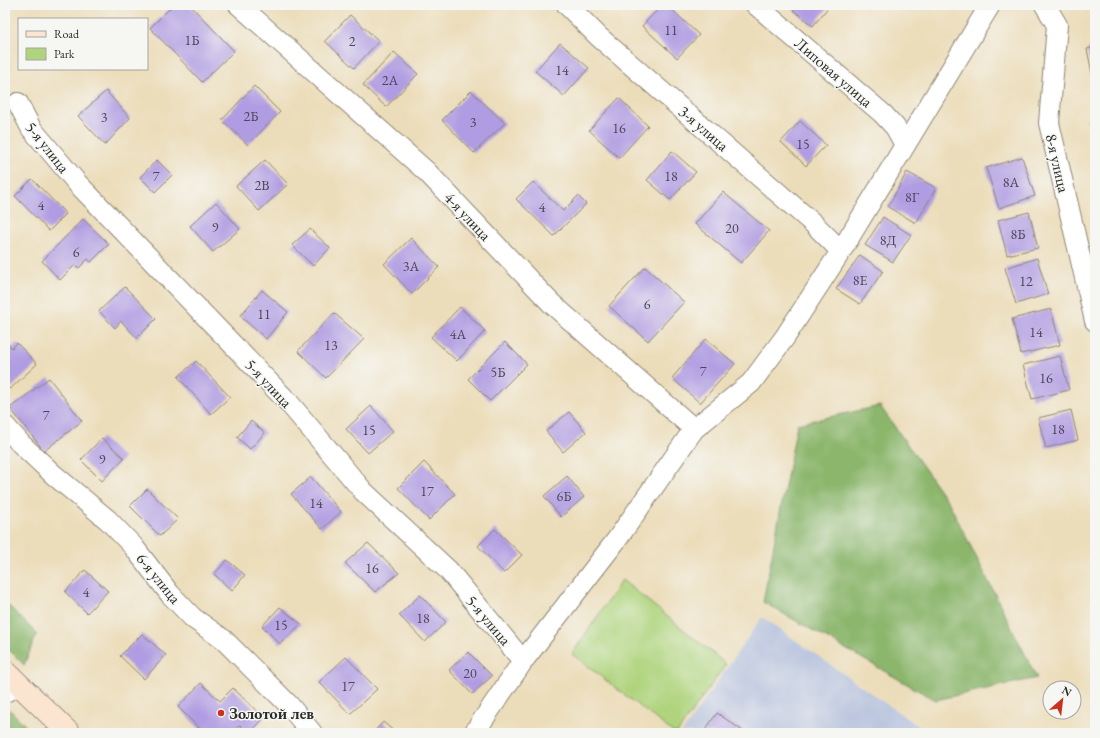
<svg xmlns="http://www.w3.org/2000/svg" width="1100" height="738" viewBox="0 0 1100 738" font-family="'EB Garamond',serif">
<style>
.industrial{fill:#b9c4de}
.green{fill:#afd47d;stroke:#6d8054}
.forest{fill:#8bb66c;stroke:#5b704c}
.building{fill:#b09ce2}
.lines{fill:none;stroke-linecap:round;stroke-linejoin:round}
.minor-casing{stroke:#8c8472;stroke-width:22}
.secondary-casing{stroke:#8c8472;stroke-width:24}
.minor{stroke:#fff;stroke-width:20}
.secondary{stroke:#fce5d0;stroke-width:22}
.poi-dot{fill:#c8321e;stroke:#f6f6f2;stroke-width:1.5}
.labels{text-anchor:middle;stroke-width:3;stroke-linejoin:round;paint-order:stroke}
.number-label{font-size:14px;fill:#4c4759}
.street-label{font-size:16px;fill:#2b2b2b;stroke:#f6f6f2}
.poi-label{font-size:16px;font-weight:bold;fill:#2b2b2b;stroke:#f6f6f2;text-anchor:start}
</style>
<rect width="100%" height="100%" fill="#f6f6f2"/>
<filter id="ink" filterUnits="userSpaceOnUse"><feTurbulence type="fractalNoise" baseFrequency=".025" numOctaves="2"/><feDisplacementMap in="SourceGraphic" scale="8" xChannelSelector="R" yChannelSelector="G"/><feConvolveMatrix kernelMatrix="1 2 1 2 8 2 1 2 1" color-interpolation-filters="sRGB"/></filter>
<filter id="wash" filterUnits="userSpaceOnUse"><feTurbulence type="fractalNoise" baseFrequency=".012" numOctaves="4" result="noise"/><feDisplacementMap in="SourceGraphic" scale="16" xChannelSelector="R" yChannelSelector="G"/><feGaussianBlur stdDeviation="0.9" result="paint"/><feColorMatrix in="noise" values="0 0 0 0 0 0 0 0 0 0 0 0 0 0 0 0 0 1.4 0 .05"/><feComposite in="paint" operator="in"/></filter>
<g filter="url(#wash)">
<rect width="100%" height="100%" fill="#ecddba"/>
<polygon class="industrial" points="762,617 928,733 682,733"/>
<polygon class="green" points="622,580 726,664 677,733 674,733 572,654"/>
<g class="forest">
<polygon points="880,406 949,503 1037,678 935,700 763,602 797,424"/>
<polygon points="5,602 37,634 24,665 5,646"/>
<polygon points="5,705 33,733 5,733"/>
</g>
<g id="blocks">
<g class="building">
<polygon points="173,5 190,5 234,51 202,82 150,28"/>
<polygon points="619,5 629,5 624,10"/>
<polygon points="662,5 667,5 699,35 677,58 642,26"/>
<polygon points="787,5 830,5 813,26"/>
<polygon points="350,15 379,41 354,68 325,41"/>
<polygon points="560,43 589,68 564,96 535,71"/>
<polygon points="1095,47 1095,83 1094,83 1087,49"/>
<polygon points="394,52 418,74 386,107 363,85"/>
<polygon points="254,86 280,112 248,145 222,120"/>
<polygon points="106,91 130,118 105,145 78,116"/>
<polygon points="471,91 505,123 474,153 442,120"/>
<polygon points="619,98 648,126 619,158 589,130"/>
<polygon points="800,121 826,145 806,166 781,142"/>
<polygon points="1095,123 1095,138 1094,138 1090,124"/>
<polygon points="672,151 696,172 670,200 647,180"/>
<polygon points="1022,157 1035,196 999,208 986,168"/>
<polygon points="157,160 172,175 155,192 140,177"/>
<polygon points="265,160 288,184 259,211 236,186"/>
<polygon points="907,172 936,188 916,223 888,207"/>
<polygon points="32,179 66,214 49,231 15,196"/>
<polygon points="533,182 563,211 578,196 586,204 554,236 516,199"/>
<polygon points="723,192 769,231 741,263 695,224"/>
<polygon points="216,202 240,229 213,252 190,226"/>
<polygon points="1029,212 1038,248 1007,255 998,220"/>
<polygon points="883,217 911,235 893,262 865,245"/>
<polygon points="83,219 109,244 91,262 88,259 79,268 75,265 60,280 42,261"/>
<polygon points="310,229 330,248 313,266 292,245"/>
<polygon points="411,238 439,267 412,294 384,264"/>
<polygon points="860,255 883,271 860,304 836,289"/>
<polygon points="1037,258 1048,294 1016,304 1005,268"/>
<polygon points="645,267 684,302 648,341 609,306"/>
<polygon points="125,287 156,319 137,338 121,321 115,328 99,311"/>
<polygon points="262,290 288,312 266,339 240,316"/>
<polygon points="460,307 485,331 457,361 431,337"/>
<polygon points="1051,309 1060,345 1021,354 1012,319"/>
<polygon points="334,313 364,339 326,378 298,351"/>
<polygon points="706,339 735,364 700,403 672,378"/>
<polygon points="5,341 12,348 17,343 37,364 10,389 5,384"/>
<polygon points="505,342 527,364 490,401 468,379"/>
<polygon points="1060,356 1069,390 1032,399 1023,365"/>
<polygon points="196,361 230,397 211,414 178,377"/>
<polygon points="49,378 82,421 44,451 10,408"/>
<polygon points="371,406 393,431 368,453 346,429"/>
<polygon points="1071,410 1078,440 1046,448 1038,418"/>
<polygon points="569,412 586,432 563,452 546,431"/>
<polygon points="251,421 265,433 250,449 237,437"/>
<polygon points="102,438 124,458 102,481 81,460"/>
<polygon points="424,462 455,494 429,520 398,488"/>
<polygon points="567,476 584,497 561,517 544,496"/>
<polygon points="311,477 341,512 322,529 291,494"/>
<polygon points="147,489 178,519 160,536 130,506"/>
<polygon points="495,529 522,555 504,573 478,546"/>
<polygon points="368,543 399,573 375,592 345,563"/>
<polygon points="227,560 245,575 232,591 214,574"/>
<polygon points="85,570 108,591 87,613 65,592"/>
<polygon points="420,595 446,622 425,642 399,615"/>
<polygon points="280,607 301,624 280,644 262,626"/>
<polygon points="142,634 166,655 144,679 120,656"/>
<polygon points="468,652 492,676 472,694 449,670"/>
<polygon points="346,657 377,689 350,714 319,682"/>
<polygon points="201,683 220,701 233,688 264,718 250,733 248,733 240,725 232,733 204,733 178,707"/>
<polygon points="717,713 746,733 703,733"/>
<polygon points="383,722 396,733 373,733"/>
</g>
</g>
</g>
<g filter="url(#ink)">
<use href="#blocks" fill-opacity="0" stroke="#8c8472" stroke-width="1"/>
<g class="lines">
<defs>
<g id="minor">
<polyline points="239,5 427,172 551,303 694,429"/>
<polyline points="567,5 599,37 815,225 841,251"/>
<polyline points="756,5 883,114 895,127 905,145"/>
<polyline points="1045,5 1057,25 1049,123 1095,321"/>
<polyline points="18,103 31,128 78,184 289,403 363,491 448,570 523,661"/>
<polyline points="5,426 21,444 54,475 108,520 133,546 170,594 193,618 224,640 288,704 312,733"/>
<polyline points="5,692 20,685"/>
<polyline points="474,733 523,661 618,538 694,429 751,383 785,337 841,251 990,5"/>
</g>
<polyline id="secondary" points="5,671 69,733"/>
</defs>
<use href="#minor" class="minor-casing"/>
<use href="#secondary" class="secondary-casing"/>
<use href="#minor" class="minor"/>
<use href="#secondary" class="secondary"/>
</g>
</g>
<circle class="poi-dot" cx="221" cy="713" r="4"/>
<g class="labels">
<g class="number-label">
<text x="671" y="35">11</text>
<text x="192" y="45">1Б</text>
<text x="352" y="46">2</text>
<text x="562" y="75">14</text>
<text x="390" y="85">2А</text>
<text x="251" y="121">2Б</text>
<text x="104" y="122">3</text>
<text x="473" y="127">3</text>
<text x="619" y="133">16</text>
<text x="803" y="149">15</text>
<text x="156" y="181">7</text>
<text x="671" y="181">18</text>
<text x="1011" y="187">8А</text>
<text x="262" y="190">2В</text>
<text x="912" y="202">8Г</text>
<text x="41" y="210">4</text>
<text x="542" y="212">4</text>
<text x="215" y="232">9</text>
<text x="732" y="233">20</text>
<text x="1018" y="239">8Б</text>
<text x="888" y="245">8Д</text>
<text x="76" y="257">6</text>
<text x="411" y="271">3А</text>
<text x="860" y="285">8Е</text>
<text x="1026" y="286">12</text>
<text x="647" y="309">6</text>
<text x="264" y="319">11</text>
<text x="1036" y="337">14</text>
<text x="458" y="339">4А</text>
<text x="331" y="350">13</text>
<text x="703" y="376">7</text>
<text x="498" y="377">5Б</text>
<text x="1046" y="383">16</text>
<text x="46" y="420">7</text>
<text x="1058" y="434">18</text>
<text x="369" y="435">15</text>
<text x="102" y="464">9</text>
<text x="427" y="496">17</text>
<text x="564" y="501">6Б</text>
<text x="316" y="508">14</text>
<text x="372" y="573">16</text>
<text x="86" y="597">4</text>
<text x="423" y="623">18</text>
<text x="281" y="630">15</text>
<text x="470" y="678">20</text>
<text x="348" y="691">17</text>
</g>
<g class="street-label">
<text transform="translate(834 72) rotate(41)" y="6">Липовая улица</text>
<text transform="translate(704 128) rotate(41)" y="6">3-я улица</text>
<text transform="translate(48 147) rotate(52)" y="6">5-я улица</text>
<text transform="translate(1058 163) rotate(77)" y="6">8-я улица</text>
<text transform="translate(468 216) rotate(47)" y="6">4-я улица</text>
<text transform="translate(269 383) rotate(47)" y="6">5-я улица</text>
<text transform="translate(159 578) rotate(51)" y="6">6-я улица</text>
<text transform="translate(489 620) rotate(50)" y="6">5-я улица</text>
</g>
<g class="poi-label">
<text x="229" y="719">Золотой лев</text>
</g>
</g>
<rect width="1100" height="738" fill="none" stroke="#f6f6f2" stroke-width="20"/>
<rect x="18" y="18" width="130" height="52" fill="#f6f6f2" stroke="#a5a5a2"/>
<rect x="26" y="31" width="20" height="6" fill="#fce5d0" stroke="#a5a5a2"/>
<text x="54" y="38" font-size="12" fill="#2b2b2b">Road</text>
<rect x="26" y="48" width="20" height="12" fill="#afd47d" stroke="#a5a5a2"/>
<text x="54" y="58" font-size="12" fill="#2b2b2b">Park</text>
<g transform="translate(1062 700) rotate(28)"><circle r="19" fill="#f6f6f2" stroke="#a5a5a2"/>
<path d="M0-3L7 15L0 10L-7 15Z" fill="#c8321e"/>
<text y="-6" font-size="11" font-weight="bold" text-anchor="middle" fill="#2b2b2b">N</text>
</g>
</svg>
